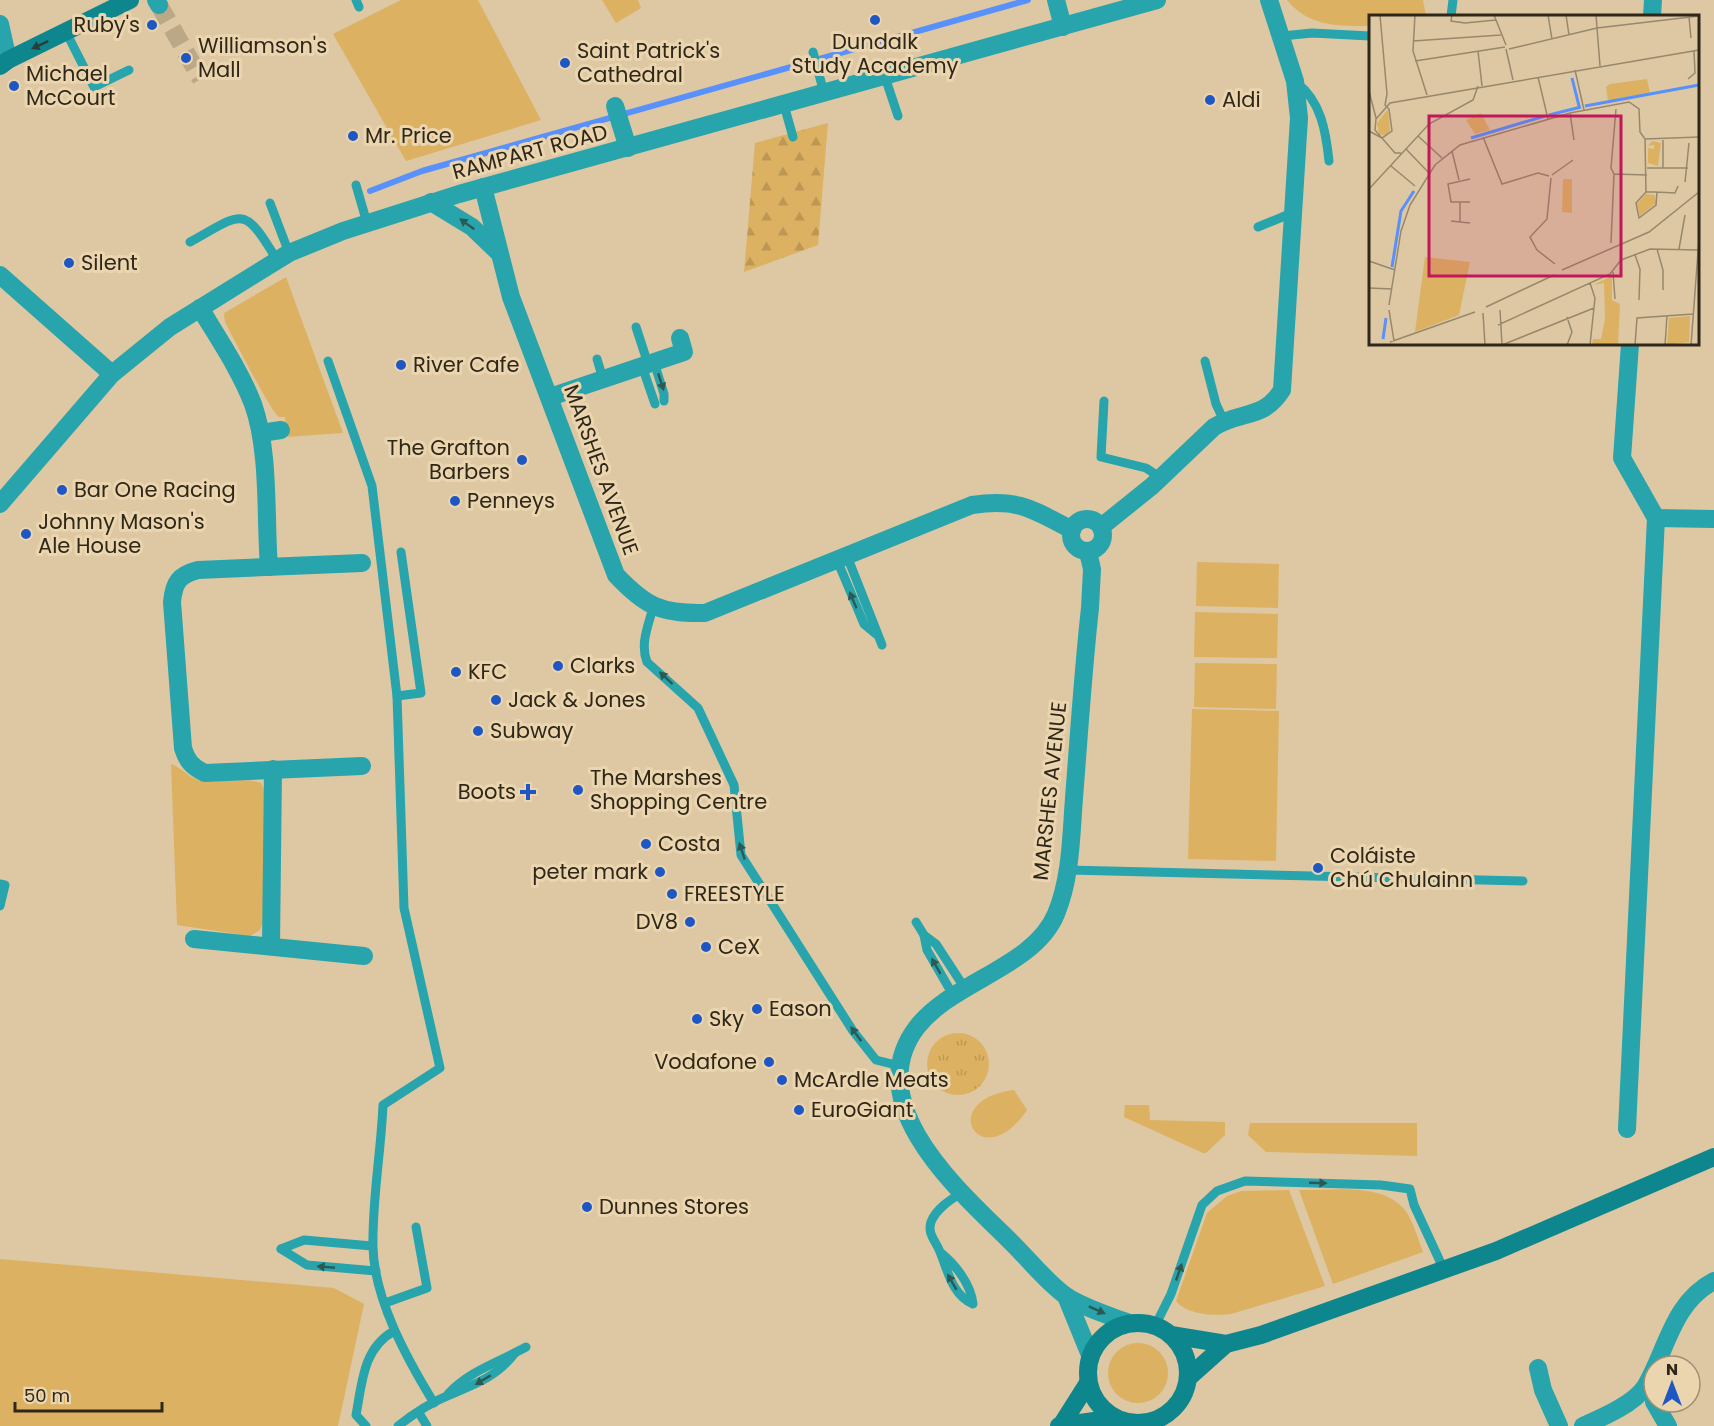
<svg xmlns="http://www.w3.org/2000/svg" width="1714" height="1426" viewBox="0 0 1714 1426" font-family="Poppins,sans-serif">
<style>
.grass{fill:#dcb162}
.forest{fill:url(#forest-firs)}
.park{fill:url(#park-tufts)}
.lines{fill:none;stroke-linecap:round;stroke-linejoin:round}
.stream{stroke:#5891fb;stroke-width:6}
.street-tunnel{stroke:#baa887;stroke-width:18;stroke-dasharray:18 9;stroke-linecap:butt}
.lane{stroke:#28a4ac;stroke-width:9}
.street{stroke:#28a4ac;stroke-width:18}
.secondary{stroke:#0e868d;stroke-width:18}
.oneway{fill:#273f36}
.oneway2{fill:#2c5954}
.poi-dot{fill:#1e57c4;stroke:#ead5af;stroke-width:2}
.labels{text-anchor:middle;stroke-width:6;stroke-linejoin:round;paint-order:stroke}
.poi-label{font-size:21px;fill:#2f2719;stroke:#ead5af;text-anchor:start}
.street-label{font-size:21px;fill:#2f2719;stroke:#ead5af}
.inset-river{fill:none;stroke:#5891fb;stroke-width:3}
.inset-road{fill:none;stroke:#97886c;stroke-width:1.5}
.view{fill:#c2185b;fill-opacity:0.15;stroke:#c2185b;stroke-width:3}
.inset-edge{fill:none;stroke:#2f2719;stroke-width:3}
</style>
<defs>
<pattern id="forest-firs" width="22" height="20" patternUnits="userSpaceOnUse" patternTransform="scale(1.5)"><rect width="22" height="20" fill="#dcb162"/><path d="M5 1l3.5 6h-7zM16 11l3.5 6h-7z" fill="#bd9854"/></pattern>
<pattern id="park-tufts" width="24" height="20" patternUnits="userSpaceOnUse" patternTransform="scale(1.5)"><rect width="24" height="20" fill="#dcb162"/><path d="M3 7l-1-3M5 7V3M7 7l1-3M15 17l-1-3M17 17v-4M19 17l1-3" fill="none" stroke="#bd9854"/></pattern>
</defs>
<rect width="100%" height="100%" fill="#ddc8a3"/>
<g class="grass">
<polygon points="401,0 478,0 541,120 406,161 333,34"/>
<polygon points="602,0 638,0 641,8 616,23"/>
<path d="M1287,0H1423L1426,16H1370V26C1339,26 1309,27 1287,0Z"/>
<path d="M286,277L343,433L286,437L285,417H279C271,412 233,337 225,322L224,313Z"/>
<polygon points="1197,562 1279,564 1278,608 1196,606"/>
<polygon points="1195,612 1278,614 1277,658 1194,657"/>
<polygon points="1195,663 1277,664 1276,709 1194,707"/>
<polygon points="1192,709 1279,711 1276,861 1188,859"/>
<path d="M171,764C183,768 190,780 204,781C223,783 242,777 261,783L266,793L265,917L260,930L250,936L177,925Z"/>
<path d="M1014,1090L1027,1110C981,1178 934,1100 1014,1090Z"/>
<polygon points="1125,1105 1149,1105 1150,1120 1225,1122 1225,1135 1206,1153 1203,1153 1124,1117"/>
<polygon points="1250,1123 1417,1123 1417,1156 1266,1152 1248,1135"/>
<path d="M1289,1190L1325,1286L1231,1314C1215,1316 1187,1315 1176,1301L1207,1213L1227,1196L1241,1191Z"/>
<path d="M1299,1190C1332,1191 1386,1181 1407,1213C1414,1224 1418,1239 1423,1252L1333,1284Z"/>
<polygon points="0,1259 334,1288 364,1304 338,1426 0,1426"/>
<circle cx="1138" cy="1373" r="30"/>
</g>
<polygon class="forest" points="828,123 818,245 744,272 755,143"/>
<circle class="park" cx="958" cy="1064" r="31"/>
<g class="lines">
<polyline class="stream" points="370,191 422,171 1028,0"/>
<polyline class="street-tunnel" points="159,5 201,79"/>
<g class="lane">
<polyline points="356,0 359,7"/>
<polyline points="1451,16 1453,0"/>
<polyline points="66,32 94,87 129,70"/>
<polyline points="1282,36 1312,33 1370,36"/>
<polyline points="813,52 824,93"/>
<polyline points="885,77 898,116"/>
<path d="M1297,83C1321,101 1326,132 1329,161"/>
<polyline points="784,105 793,137"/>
<polyline points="356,185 367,223"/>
<polyline points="270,203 289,253"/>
<polyline points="1258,227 1292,213"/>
<path d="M190,242C244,212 243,204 277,260"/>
<polyline points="636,327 648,364"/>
<polyline points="597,359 603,379"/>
<polyline points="328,361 372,486 397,696 421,693 401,552"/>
<polyline points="1205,361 1216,404 1224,421"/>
<polyline points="654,362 664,394 664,401"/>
<polyline points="642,366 655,404"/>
<polyline points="1104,401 1101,457 1146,468 1161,478"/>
<polyline points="847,556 882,645"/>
<polyline points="837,560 864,624 876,634"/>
<path d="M653,608C648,626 640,644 647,662L698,708L734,785L741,855L853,1031L876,1060L900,1066"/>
<path d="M397,696L404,908L440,1068L383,1105C381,1152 372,1200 373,1247C374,1299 407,1359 434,1403"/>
<polyline points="1068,870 1523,881"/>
<polyline points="0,884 5,885 0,906"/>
<polyline points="916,922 924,935 936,944 964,987"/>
<polyline points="924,935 927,950 953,995"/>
<polyline points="281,1249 307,1265 376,1271"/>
<polyline points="281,1249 304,1240 372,1246"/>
<path d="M940,1252C955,1264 971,1284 973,1304C952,1295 948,1271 940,1252C936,1241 927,1234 931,1222C936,1209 950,1200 961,1193"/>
<polyline points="385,1303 427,1288 416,1227"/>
<polyline points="1155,1326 1171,1294 1202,1205 1217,1191 1245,1181 1381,1185 1410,1189 1414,1205 1444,1270"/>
<path d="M448,1394C469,1371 499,1362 526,1347"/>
<polyline points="419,1413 427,1426"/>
<path d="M366,1426L356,1415C362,1383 363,1348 394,1331"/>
<path d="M398,1426C412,1415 430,1403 447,1396C473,1385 497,1377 514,1354"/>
</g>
<g class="street">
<polyline points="156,0 159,5"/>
<polyline points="1056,0 1063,27"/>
<polyline points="1652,16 1653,0"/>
<polyline points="0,24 8,60"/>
<polyline points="615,106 628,148"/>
<path d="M483,187L511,297L616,575C646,607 662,614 705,613L972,505C1018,498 1032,509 1072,530"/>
<polyline points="431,202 472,227 498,252"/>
<polyline points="0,275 112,374"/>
<path d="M200,308C218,338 240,370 253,404C270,452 265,516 269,567"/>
<polyline points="550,397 684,352 680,338"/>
<polyline points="261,433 281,430"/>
<polyline points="0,504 112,374 170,327 289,253 343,231 459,194 1157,0"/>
<polyline points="1656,518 1714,519"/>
<circle cx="1087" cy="535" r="16"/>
<path d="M1101,527L1152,486L1214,427C1242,410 1263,420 1282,390L1299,118L1295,81L1269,0"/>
<path d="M1088,552L1092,569L1090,608C1083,671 1079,735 1074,798C1071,837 1071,878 1056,914C1034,967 953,981 917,1027C859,1103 958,1190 1008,1239C1027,1257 1045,1281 1066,1296C1084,1308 1108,1315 1129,1323"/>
<path d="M362,563L198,570C179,575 174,582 172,602L183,748C187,761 192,767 205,773L362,766"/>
<polyline points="194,939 364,956"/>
<polyline points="271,946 273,769"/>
<polyline points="1627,1129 1656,518 1622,458 1630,344"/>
<polyline points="1066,1296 1090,1355"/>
<polyline points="1538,1368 1543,1390 1559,1426"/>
<polyline points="1654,1402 1668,1426"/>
<path d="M1583,1426C1601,1418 1634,1404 1645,1387C1667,1350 1672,1303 1714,1281"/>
</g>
<g class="secondary">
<polyline points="0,66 8,60 130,0"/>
<circle cx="1138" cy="1373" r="50"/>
<polyline points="1171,1335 1226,1344 1261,1335 1496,1251 1714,1157"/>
<polyline points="1188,1378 1226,1344"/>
<polyline points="1062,1424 1088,1383"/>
<polyline points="1059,1426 1115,1418"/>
</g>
</g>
<defs><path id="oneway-solid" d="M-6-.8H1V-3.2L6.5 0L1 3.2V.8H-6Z" transform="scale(1.5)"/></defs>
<use class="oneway" href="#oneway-solid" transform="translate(40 45) rotate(155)"/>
<g class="oneway2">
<use href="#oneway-solid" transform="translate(467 224) rotate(-144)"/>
<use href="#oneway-solid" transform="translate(661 382) rotate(72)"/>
<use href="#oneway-solid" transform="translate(853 600) rotate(-113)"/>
<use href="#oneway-solid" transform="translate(666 678) rotate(-137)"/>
<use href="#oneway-solid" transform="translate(742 851) rotate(-108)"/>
<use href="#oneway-solid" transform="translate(936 966) rotate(-120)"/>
<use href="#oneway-solid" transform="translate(856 1034) rotate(-126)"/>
<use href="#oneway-solid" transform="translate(1318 1183) rotate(2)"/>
<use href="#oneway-solid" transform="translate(326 1267) rotate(-175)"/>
<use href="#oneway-solid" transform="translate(1179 1272) rotate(-71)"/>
<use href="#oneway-solid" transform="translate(952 1282) rotate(-120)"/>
<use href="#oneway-solid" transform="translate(1097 1310) rotate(24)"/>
<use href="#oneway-solid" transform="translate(483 1380) rotate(149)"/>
</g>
<g class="poi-dot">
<circle cx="875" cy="20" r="6"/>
<circle cx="152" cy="25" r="6"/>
<circle cx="186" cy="58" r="6"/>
<circle cx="565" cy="63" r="6"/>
<circle cx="14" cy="86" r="6"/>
<circle cx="1210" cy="100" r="6"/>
<circle cx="353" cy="136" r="6"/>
<circle cx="69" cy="263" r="6"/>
<circle cx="401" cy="365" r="6"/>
<circle cx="522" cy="460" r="6"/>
<circle cx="62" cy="490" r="6"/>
<circle cx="455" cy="501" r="6"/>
<circle cx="26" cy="534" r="6"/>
<circle cx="558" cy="666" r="6"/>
<circle cx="456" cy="672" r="6"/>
<circle cx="496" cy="700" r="6"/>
<circle cx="478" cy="731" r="6"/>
<circle cx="578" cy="790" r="6"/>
<path d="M525 783h6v6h6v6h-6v6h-6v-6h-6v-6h6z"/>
<circle cx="646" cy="844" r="6"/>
<circle cx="1318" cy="868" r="6"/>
<circle cx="660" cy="872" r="6"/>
<circle cx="672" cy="894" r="6"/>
<circle cx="690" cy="922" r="6"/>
<circle cx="706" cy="947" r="6"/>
<circle cx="757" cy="1009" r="6"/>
<circle cx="697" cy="1019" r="6"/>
<circle cx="769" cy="1062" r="6"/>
<circle cx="782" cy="1080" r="6"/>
<circle cx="799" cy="1110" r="6"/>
<circle cx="587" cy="1207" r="6"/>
</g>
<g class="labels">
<g class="poi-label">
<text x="140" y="32" text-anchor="end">Ruby's</text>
<text x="875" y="49" text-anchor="middle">Dundalk<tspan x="875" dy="24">Study Academy</tspan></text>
<text x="198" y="53">Williamson's<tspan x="198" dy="24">Mall</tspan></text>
<text x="577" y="58">Saint Patrick's<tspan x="577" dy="24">Cathedral</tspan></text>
<text x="26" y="81">Michael<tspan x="26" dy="24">McCourt</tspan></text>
<text x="1222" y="107">Aldi</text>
<text x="365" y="143">Mr. Price</text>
<text x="81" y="270">Silent</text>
<text x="413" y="372">River Cafe</text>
<text x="510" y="455" text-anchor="end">The Grafton<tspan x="510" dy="24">Barbers</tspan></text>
<text x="74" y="497">Bar One Racing</text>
<text x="467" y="508">Penneys</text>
<text x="38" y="529">Johnny Mason's<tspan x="38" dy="24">Ale House</tspan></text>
<text x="570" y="673">Clarks</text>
<text x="468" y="679">KFC</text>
<text x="508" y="707">Jack &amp; Jones</text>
<text x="490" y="738">Subway</text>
<text x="590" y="785">The Marshes<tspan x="590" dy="24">Shopping Centre</tspan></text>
<text x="516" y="799" text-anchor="end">Boots</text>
<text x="658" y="851">Costa</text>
<text x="1330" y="863">Coláiste<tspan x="1330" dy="24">Chú Chulainn</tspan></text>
<text x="648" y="879" text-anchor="end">peter mark</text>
<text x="684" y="901">FREESTYLE</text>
<text x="678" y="929" text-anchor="end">DV8</text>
<text x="718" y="954">CeX</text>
<text x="769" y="1016">Eason</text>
<text x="709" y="1026">Sky</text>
<text x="757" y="1069" text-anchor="end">Vodafone</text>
<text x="794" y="1087">McArdle Meats</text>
<text x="811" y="1117">EuroGiant</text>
<text x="599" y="1214">Dunnes Stores</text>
</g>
<g class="street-label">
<text transform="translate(530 152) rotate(-15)" y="7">RAMPART ROAD</text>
<text transform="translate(601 470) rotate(70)" y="7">MARSHES AVENUE</text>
<text transform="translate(1050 791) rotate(-84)" y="7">MARSHES AVENUE</text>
</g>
</g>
<g transform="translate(1369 15)">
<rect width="330" height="330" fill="#ddc8a3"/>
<path d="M278,64L281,78L239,86L237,72L241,69ZM112,98L121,115L106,119L97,105ZM283,126L292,128L289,151L279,148V133L285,134V130L279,131ZM194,164H203V198L193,197ZM277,179L286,180L287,188L271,201L268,189ZM56,242L101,247L90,300L46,317ZM243,261V285L251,289L249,330H223L224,324H232L236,304L235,268L224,270ZM321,301L320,327L298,330L300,303Z" fill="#dcb162"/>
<path d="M19,94L21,117L16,121L10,119L8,108Z" fill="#dcb162"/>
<path class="inset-river" d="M203,63L210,91M216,91L330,70M180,100L212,92M102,123L176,101M23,252L32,196L45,176M14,324L17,303"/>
<path class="inset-road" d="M46,0L44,36L58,80M83,0L82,6L96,8L127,5M125,0L137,30M179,0L183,24M197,0L200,20M227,0L231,51M320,2L322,23M44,26L132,20M137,34L144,65M140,34L228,13L330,1M109,36L113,71M46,46L136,32M206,55L215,95M169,62L179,104M319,64L326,58L325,36M0,76L7,103M201,98L205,125M0,116L13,123L23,116L20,94L16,90L18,79L11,0M49,121L73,143M114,122L133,169L169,158L180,161M276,124L277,177H288M37,134L60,158M83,136L90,165M32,138H26L6,115L7,104L21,88L330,35M22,151L46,171M278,153H319M294,153V125M245,159L278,160M183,160L204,145M182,163L178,204L161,222L168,235L186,249M101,164L79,169L82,187H101M316,167L320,128M0,174L60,109L104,85L109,71M277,177L267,188L270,203L287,190L288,177L306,178L309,171M82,206L101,208M91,207V187M242,228L245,159L242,153L247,94M288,234L294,255V275M310,234L316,200M266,240L271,254L270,285M0,246L26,255M193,255L280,217L330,177M244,257L246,284M221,268L226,283L221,330M0,273L23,274M20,290L32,216L41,190L66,150L91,130L201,98L260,87L270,94L271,117L276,124L330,122M117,292L185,260M20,295L25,326M131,295L133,330M114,298L116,330M198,302L203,317L198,330M129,310L241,259L252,245L281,234L329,235M21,327L106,297M133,330L225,293M266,330L268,303L324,299M296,330L298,301M322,330L330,224"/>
<path class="view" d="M60,101H252V261H60Z"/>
<rect width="330" height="330" class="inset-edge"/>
</g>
<g transform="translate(1672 1384)"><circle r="28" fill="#ead5af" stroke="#9f8f73" stroke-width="1.5"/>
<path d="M0-4.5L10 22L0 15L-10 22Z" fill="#1e57c4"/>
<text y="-9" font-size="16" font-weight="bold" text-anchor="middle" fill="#2f2719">N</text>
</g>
<path d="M15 1402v9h147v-9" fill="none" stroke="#2f2719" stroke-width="3"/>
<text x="24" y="1402" font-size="18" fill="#2f2719" stroke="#ead5af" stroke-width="4.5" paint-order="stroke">50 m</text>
</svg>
